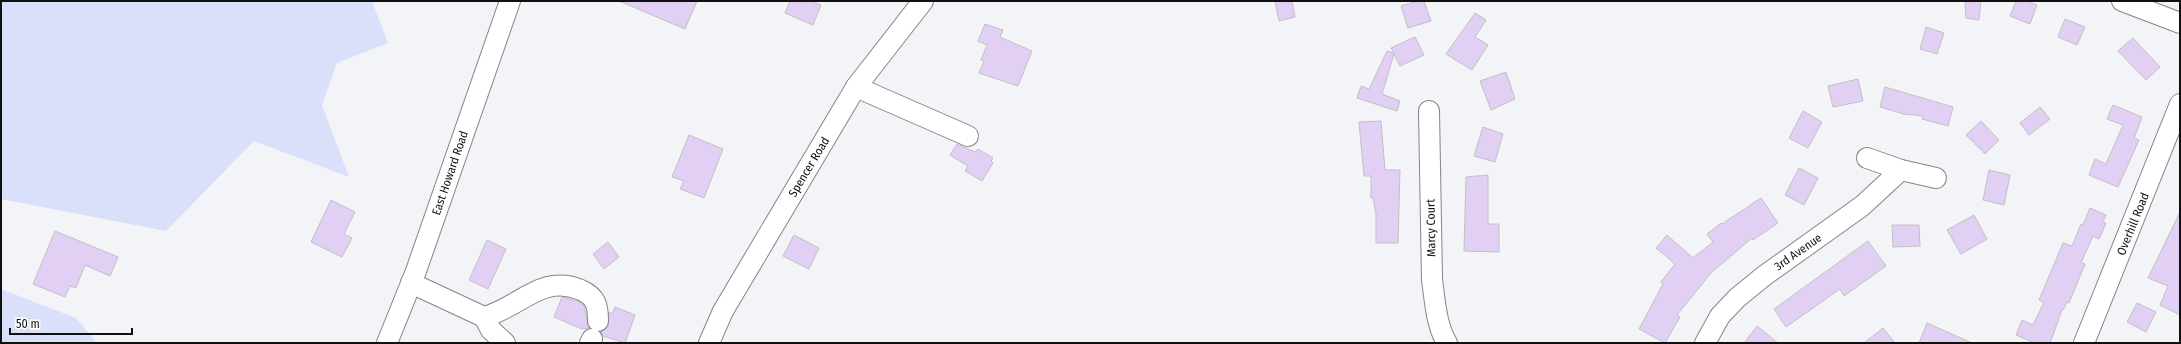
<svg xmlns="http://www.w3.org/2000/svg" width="2181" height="344" viewBox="0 0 2181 344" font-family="'Fira Sans Condensed',sans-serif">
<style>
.green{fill:#dae0fa}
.building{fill:#e1d0f4;stroke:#c2c0c3}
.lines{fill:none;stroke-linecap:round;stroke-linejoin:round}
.minor-casing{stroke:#848588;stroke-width:22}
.minor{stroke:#fff;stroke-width:20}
.labels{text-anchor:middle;stroke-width:4;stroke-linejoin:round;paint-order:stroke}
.street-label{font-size:12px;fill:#101011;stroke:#fff}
</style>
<rect width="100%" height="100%" fill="#f3f4f8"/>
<g class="green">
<polygon points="1,1 372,1 388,43 337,63 322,105 349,177 254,141 166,231 1,199"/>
<polygon points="1,289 76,318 97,343 1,343"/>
</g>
<g class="building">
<polygon points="619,1 697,1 685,29"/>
<polygon points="790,1 812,1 821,5 813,25 785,13"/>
<polygon points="1275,1 1292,1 1295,17 1279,21"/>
<polygon points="1418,1 1424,1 1431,21 1408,28 1401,6"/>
<polygon points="1965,1 1981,1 1979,20 1966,18"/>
<polygon points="2016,1 2026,1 2037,5 2030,24 2010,16"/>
<polygon points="1475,13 1486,20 1475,37 1488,45 1472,70 1446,54"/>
<polygon points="2065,19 2085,27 2077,45 2058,37"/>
<polygon points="985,24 1003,30 1000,37 1032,51 1018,86 979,73 984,61 981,60 987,45 978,41"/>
<polygon points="1926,27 1944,33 1937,54 1920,49"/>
<polygon points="1415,37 1424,55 1400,66 1394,54 1382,94 1400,101 1397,111 1357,98 1361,86 1369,89 1387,51 1394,53 1391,48"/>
<polygon points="2133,38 2160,67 2146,80 2118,51"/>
<polygon points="1506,72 1515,99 1491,110 1480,81"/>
<polygon points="1858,79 1863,101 1833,107 1828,86"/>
<polygon points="1885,87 1953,107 1948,126 1922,119 1923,116 1904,114 1880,107"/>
<polygon points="2113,105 2142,117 2134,138 2139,140 2118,187 2089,175 2095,159 2106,164 2123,125 2107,119"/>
<polygon points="2040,107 2050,119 2029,135 2020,123"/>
<polygon points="1803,111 1822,122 1808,148 1789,138"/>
<polygon points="1381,121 1385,170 1400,170 1398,243 1376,243 1376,214 1373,198 1371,198 1371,176 1364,176 1359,122"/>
<polygon points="1981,121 1999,140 1985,154 1966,135"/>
<polygon points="1483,127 1503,134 1495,162 1474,156"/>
<polygon points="689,135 723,149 704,198 680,189 684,181 672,177"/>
<polygon points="957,144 975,152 978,149 993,158 991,161 993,163 982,181 965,171 968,166 950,155"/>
<polygon points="1799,168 1818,178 1804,205 1785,195"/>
<polygon points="1989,170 2010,175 2004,205 1983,200"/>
<polygon points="1488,175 1488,224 1499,224 1499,252 1464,251 1466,177"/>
<polygon points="1761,198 1778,223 1753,240 1752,238 1711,273 1677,315 1680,317 1665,343 1639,329 1663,284 1661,282 1675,264 1656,248 1667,235 1693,258 1713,242 1707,234 1721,223 1722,224"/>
<polygon points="331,200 355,212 344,234 352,238 342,257 311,242"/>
<polygon points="2090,208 2106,215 2103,222 2106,223 2099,239 2093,236 2081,263 2085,264 2069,303 2067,302 2063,310 2062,310 2050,343 2035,343 2016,335 2022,320 2033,325 2044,302 2039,300 2063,243 2072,246 2081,224 2083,225"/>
<polygon points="2180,212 2180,315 2160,305 2168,286 2148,278"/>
<polygon points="1974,215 1987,239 1961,254 1947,230"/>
<polygon points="1892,225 1919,225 1920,246 1893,247"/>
<polygon points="55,231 118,257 110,276 85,265 76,288 70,286 65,297 33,284"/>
<polygon points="794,235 819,248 809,269 783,256"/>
<polygon points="487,240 506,249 488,289 469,280"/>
<polygon points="1868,241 1886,266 1844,296 1840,289 1786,327 1774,309"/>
<polygon points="608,242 619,257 604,269 593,254"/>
<polygon points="562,297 577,301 584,306 589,328 582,329 554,317"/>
<polygon points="2137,303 2156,312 2146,332 2127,322"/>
<polygon points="615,307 635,315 625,343 603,336 601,332 608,327 609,312 612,314"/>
<polygon points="1927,323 1972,343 1919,343"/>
<polygon points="1757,326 1778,343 1744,343"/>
<polygon points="1883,328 1895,343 1864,343"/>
</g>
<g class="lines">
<defs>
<g id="minor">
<polyline points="2122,1 2180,23"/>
<polyline points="856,87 968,136"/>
<path d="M1429,111L1432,280C1435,300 1436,325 1447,343"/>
<polyline points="1867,158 1901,170 1936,178"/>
<path d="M411,283L484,317C519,308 542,273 581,290C596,297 598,305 598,321"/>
<polyline points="484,317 491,330 505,343"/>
<polyline points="387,343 416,271 510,1"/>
<polyline points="590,343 592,339"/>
<polyline points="709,343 723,311 856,87 923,1"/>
<polyline points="1705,343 1720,316 1737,298 1764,276 1862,206 1901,170"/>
<polyline points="2084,343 2180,104"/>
</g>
</defs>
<use href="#minor" class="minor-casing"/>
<use href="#minor" class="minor"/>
</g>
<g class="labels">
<g class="street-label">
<text transform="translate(809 167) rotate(-59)" y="4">Spencer Road</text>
<text transform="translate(450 173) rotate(-71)" y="4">East Howard Road</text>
<text transform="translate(2133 224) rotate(-68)" y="4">Overhill Road</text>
<text transform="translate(1431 228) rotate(-91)" y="4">Marcy Court</text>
<text transform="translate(1798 252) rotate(-35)" y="4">3rd Avenue</text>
</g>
</g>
<rect width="2181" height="344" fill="none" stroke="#101011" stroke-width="4"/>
<path d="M10 328v6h122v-6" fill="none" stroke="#101011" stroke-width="2"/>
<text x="16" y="328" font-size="12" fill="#101011" stroke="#ffffff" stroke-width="3" paint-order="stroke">50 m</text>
</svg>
